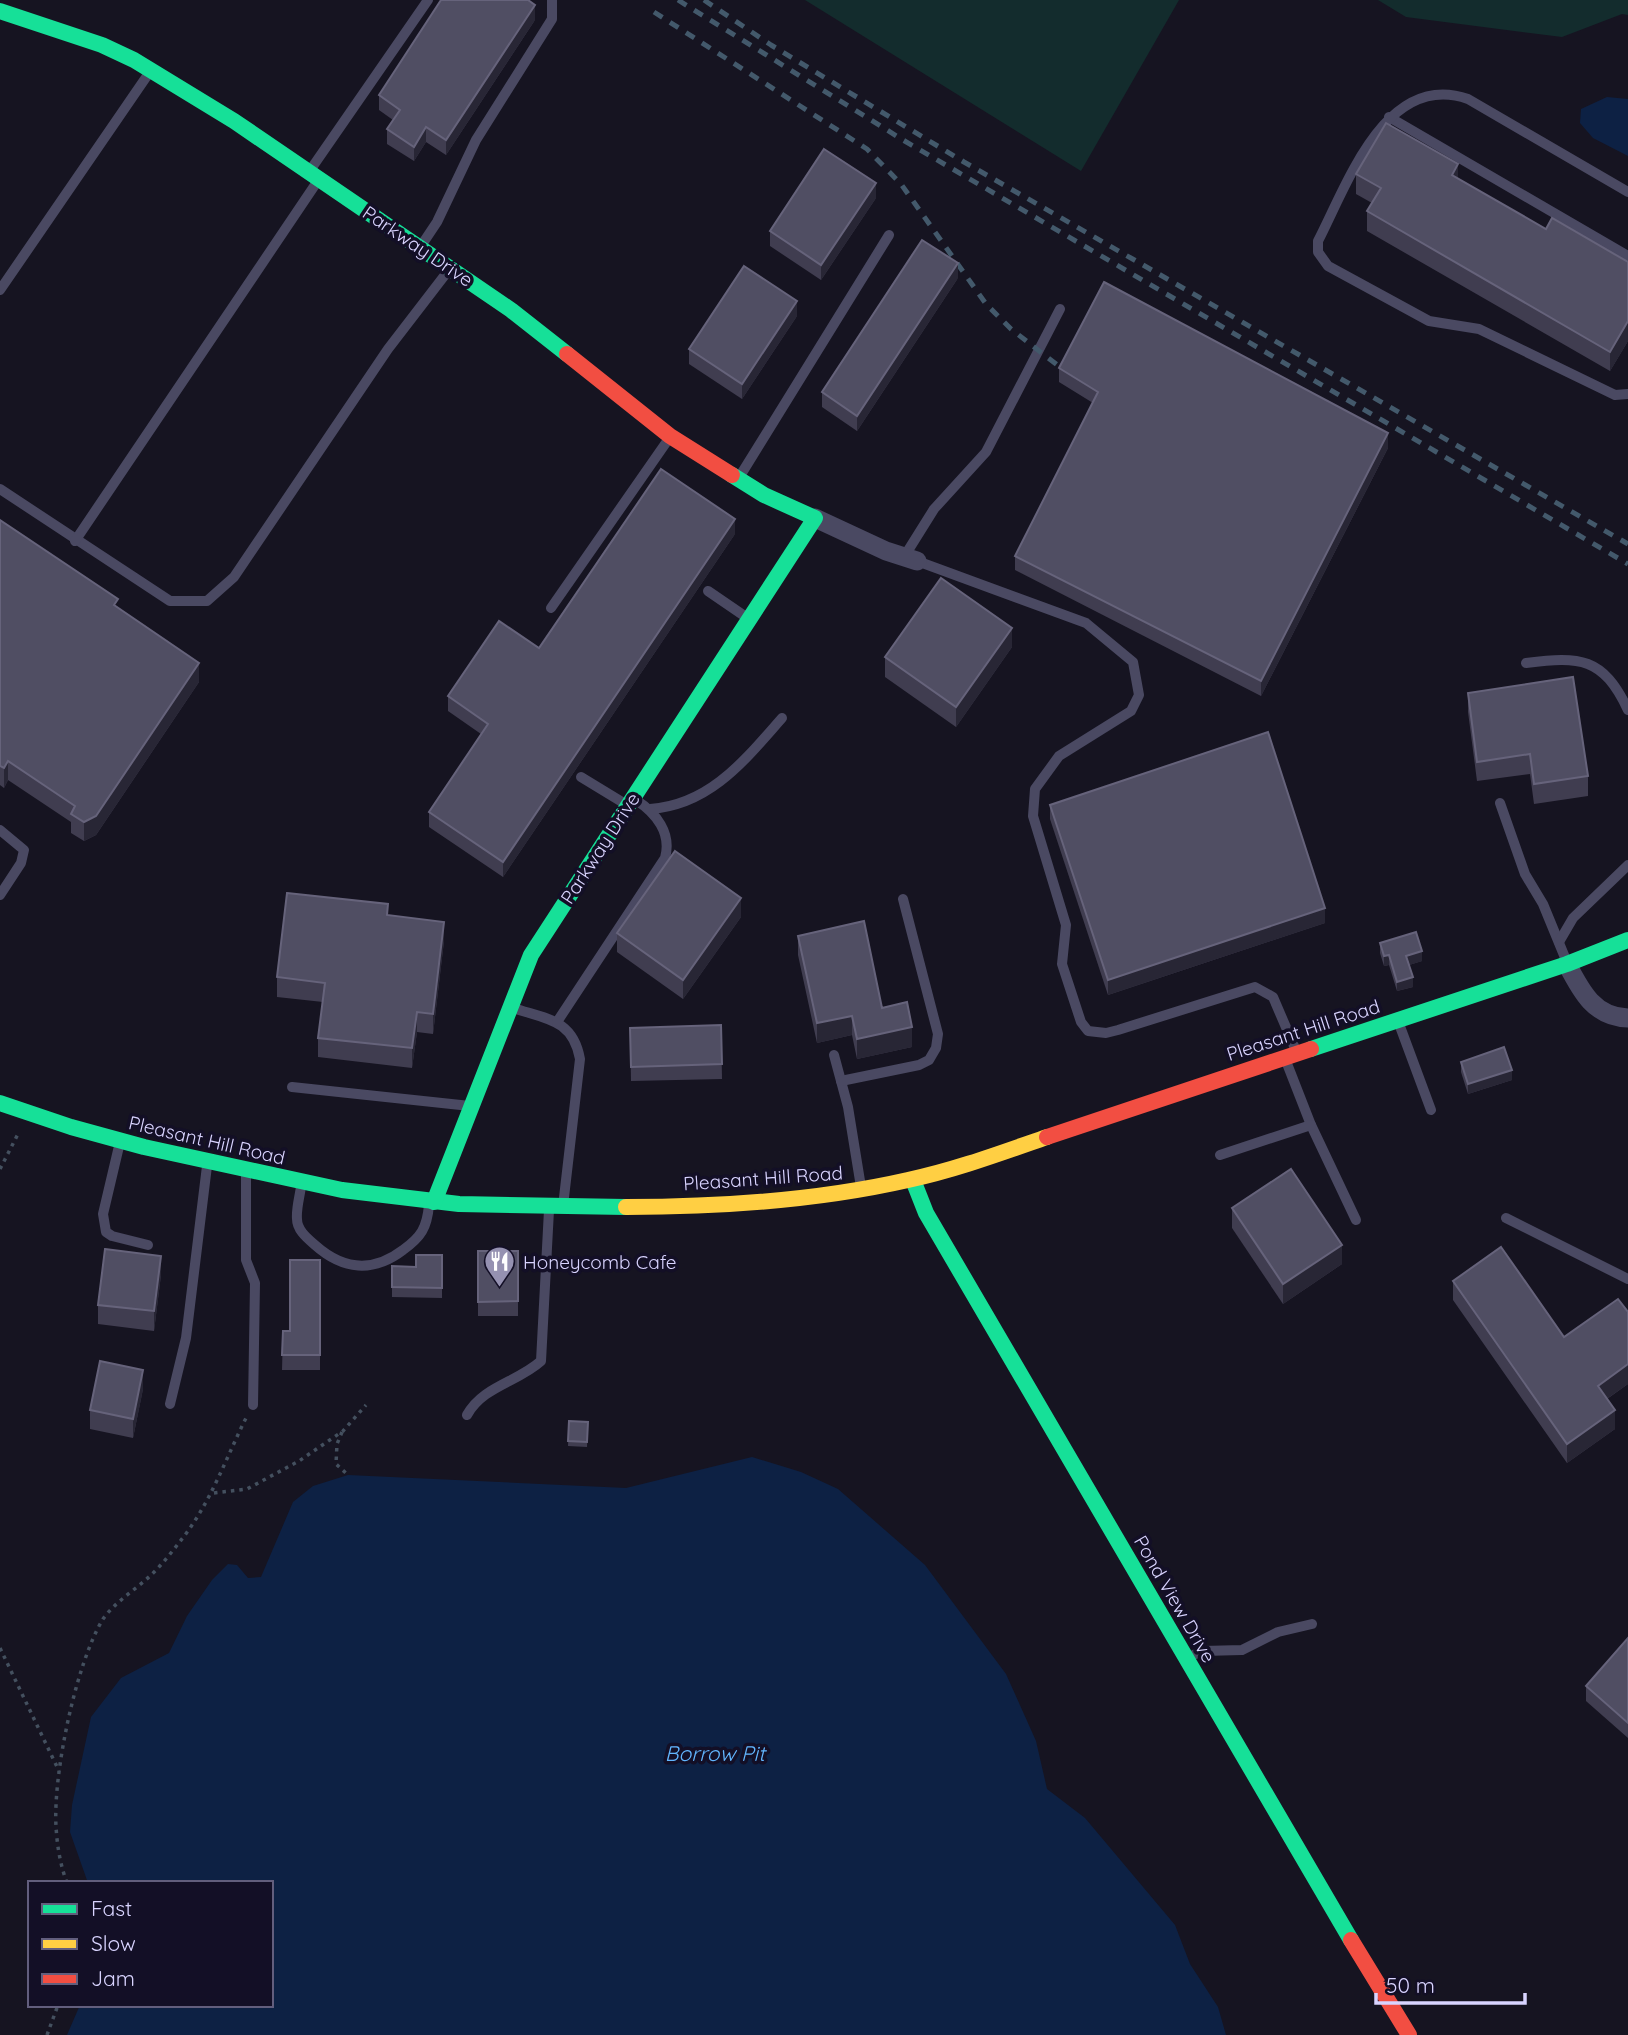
<svg xmlns="http://www.w3.org/2000/svg" width="1628" height="2035" viewBox="0 0 1628 2035" font-family="Quicksand,sans-serif">
<style>
.green{fill:#132c2d}
.water{fill:#0d2144}
.lines{fill:none;stroke-linecap:round;stroke-linejoin:round}
.path{stroke:#44505f;stroke-width:3.5;stroke-dasharray:3.5 5;stroke-linecap:butt}
.lane{stroke:#4a4962;stroke-width:10}
.street{stroke:#4a4962;stroke-width:19}
.fast{stroke:#16e098;stroke-width:16}
.slow{stroke:#ffcf43;stroke-width:16}
.jam{stroke:#f24e42;stroke-width:16}
.rail{stroke:#43596b;stroke-width:5;stroke-dasharray:10 9;stroke-linecap:butt}
.wall{fill:#403d50}
.shaded-wall{fill:#282635}
.building{fill:#504e63;stroke:#66637b;stroke-width:2}
.labels{text-anchor:middle;stroke-width:7;stroke-linejoin:round;paint-order:stroke}
.street-label{font-size:19px;fill:#d9d4ff;stroke:#130f26}
.poi-label{font-size:19px;fill:#d9d4ff;stroke:#130f26;text-anchor:start}
.water-label{font-size:21px;font-style:italic;fill:#62b6ff;stroke:#130f26}
</style>
<rect width="100%" height="100%" fill="#161421"/>
<g class="green">
<polygon points="805,0 1179,0 1081,171"/>
<polygon points="1378,0 1628,0 1628,15 1622,14 1562,37 1406,17"/>
</g>
<g class="water">
<polygon points="1607,97 1628,99 1628,156 1593,138 1580,123 1581,109"/>
<polygon points="752,1457 801,1472 838,1489 925,1565 1006,1674 1036,1741 1047,1789 1085,1818 1175,1925 1190,1964 1218,2007 1226,2035 67,2035 80,2005 271,2005 271,1883 88,1883 70,1832 72,1805 91,1717 121,1678 169,1653 187,1616 212,1580 228,1564 237,1565 248,1578 261,1577 293,1502 313,1486 348,1475 626,1488"/>
</g>
<g class="lines">
<g class="path">
<polyline points="0,1169 18,1134"/>
<polyline points="342,1432 337,1444 336,1464 348,1475"/>
<polyline points="214,1493 247,1489 299,1461 343,1431 366,1405"/>
<polyline points="0,1648 59,1771"/>
<path d="M67,1883C60,1864 57,1845 56,1826C53,1774 76,1663 103,1619C115,1602 135,1590 150,1576C163,1564 174,1549 185,1535C212,1499 226,1458 246,1418"/>
<polyline points="47,2035 58,2005"/>
</g>
<g class="lane">
<polyline points="1389,117 1628,256"/>
<polyline points="311,169 428,0"/>
<path d="M1628,192L1468,99C1386,70 1347,185 1318,241V252L1328,266L1429,321L1479,329L1615,395L1628,394"/>
<polyline points="421,246 437,222 476,140 552,19 552,0"/>
<polyline points="0,290 149,73"/>
<polyline points="740,476 889,235"/>
<polyline points="0,489 170,601 207,601 234,577 388,349 448,271"/>
<polyline points="75,541 319,179"/>
<polyline points="904,557 934,509 986,452 1060,309"/>
<polyline points="917,561 1086,623 1133,662 1139,695 1131,711 1059,756 1035,789 1033,816 1066,925 1062,964 1081,1022 1088,1031 1106,1033 1118,1030 1255,987 1273,997 1297,1053"/>
<polyline points="708,591 746,617"/>
<polyline points="551,608 670,437"/>
<path d="M1526,663C1580,656 1603,657 1628,710"/>
<polyline points="581,777 627,805"/>
<polyline points="1500,803 1525,874 1543,904 1566,960"/>
<path d="M650,809C710,805 745,760 782,718"/>
<polyline points="0,830 24,850 21,863 0,895"/>
<polyline points="1559,942 1573,918 1628,865"/>
<path d="M513,1008C546,1019 573,1019 580,1059L563,1206"/>
<polyline points="1398,1021 1431,1110"/>
<path d="M557,1022L665,858C672,833 656,813 636,800"/>
<polyline points="834,1055 848,1107 861,1187"/>
<polyline points="1286,1061 1311,1125 1356,1220"/>
<polyline points="841,1081 919,1065 929,1060 936,1048 938,1034 903,899"/>
<polyline points="292,1087 470,1106"/>
<polyline points="120,1142 103,1214 106,1232 112,1236 148,1245"/>
<polyline points="1220,1155 1311,1125"/>
<polyline points="246,1175 246,1260 255,1283 253,1405"/>
<path d="M301,1186C300,1196 296,1208 297,1219C297,1230 307,1238 315,1245C343,1270 373,1273 403,1250C421,1237 427,1228 429,1205"/>
<polyline points="1506,1218 1628,1279"/>
<polyline points="170,1404 186,1338 207,1166"/>
<path d="M467,1415C483,1386 518,1382 541,1361L549,1210"/>
<polyline points="1186,1658 1203,1651 1242,1650 1278,1632 1312,1624"/>
</g>
<g class="street">
<polyline points="815,518 886,551 917,561"/>
<path d="M1567,964C1581,991 1594,1017 1628,1018"/>
</g>
<g class="fast">
<polyline points="0,11 102,45 134,60 234,121 511,310 567,354"/>
<polyline points="1311,1049 1567,964 1628,940"/>
<polyline points="0,1103 71,1127 144,1147 342,1190 459,1204 626,1207"/>
<polyline points="913,1180 926,1213 1351,1940"/>
<polyline points="434,1202 531,955 815,518 764,495 732,475"/>
</g>
<path class="slow" d="M626,1207C721,1207 816,1201 908,1180C955,1170 1001,1153 1047,1137"/>
<g class="jam">
<polyline points="567,354 670,436 732,475"/>
<polyline points="1047,1137 1311,1049"/>
<polyline points="1351,1940 1409,2035"/>
</g>
<g class="rail">
<polyline points="678,0 903,140 1628,564"/>
<polyline points="704,0 771,45 964,162 1628,544"/>
<polyline points="654,12 867,149 901,184 986,304 1011,329 1065,371"/>
</g>
</g>
<g class="wall">
<polygon points="535,20 446,155 426,142 414,161 387,144 387,129 393,120 379,110 379,95"/>
<polygon points="1356,174 1458,178 1546,229 1628,262 1628,341 1610,371 1367,231 1367,211 1372,203 1356,194"/>
<polygon points="876,198 821,280 770,246 770,231"/>
<polygon points="958,278 857,431 822,407 822,392"/>
<polygon points="797,316 742,399 689,364 689,349"/>
<polygon points="1059,368 1388,448 1261,696 1015,570 1015,556 1093,403 1059,382"/>
<polygon points="0,520 118,608 199,682 96,835 84,841 71,833 71,822 8,780 4,788 0,785"/>
<polygon points="735,534 503,877 429,827 429,812 481,734 448,711 448,696 539,648"/>
<polygon points="1012,647 956,727 885,677 885,657"/>
<polygon points="1468,693 1588,776 1588,796 1534,804 1530,774 1477,781 1468,712"/>
<polygon points="1050,805 1325,923 1108,995 1050,819"/>
<polygon points="388,915 444,941 433,1034 417,1032 412,1068 318,1057 318,1038 323,1002 277,997 277,977"/>
<polygon points="741,917 683,999 617,952 617,933"/>
<polygon points="798,936 882,1008 912,1047 857,1059 852,1035 817,1043 798,955"/>
<polygon points="1380,943 1422,961 1409,965 1413,987 1397,991 1389,965 1384,966 1380,953"/>
<polygon points="721,1025 722,1079 631,1081 630,1028"/>
<polygon points="1461,1062 1512,1080 1468,1094 1461,1072"/>
<polygon points="1232,1208 1342,1264 1283,1304 1232,1228"/>
<rect x="478" y="1251" width="40" height="65"/>
<polygon points="442,1255 442,1298 392,1297 392,1266 416,1267"/>
<polygon points="320,1260 320,1370 282,1370 283,1331 290,1331"/>
<polygon points="161,1275 154,1331 98,1324 98,1305"/>
<polygon points="1453,1281 1564,1337 1628,1312 1628,1384 1607,1399 1615,1429 1567,1463 1453,1300"/>
<polygon points="143,1389 133,1438 90,1429 90,1410"/>
<polygon points="569,1421 588,1422 587,1447 568,1446"/>
<polygon points="1628,1638 1628,1738 1586,1701 1586,1686"/>
</g>
<g class="shaded-wall">
<polygon points="535,5 535,20 446,155 446,140"/>
<polygon points="426,127 426,142 414,161 414,147"/>
<polygon points="1458,164 1458,183 1452,175"/>
<polygon points="876,183 876,198 821,280 821,265"/>
<polygon points="958,263 958,278 857,431 857,416"/>
<polygon points="797,301 797,316 742,399 742,384"/>
<polygon points="1628,321 1628,341 1610,371 1610,352"/>
<polygon points="1388,433 1388,448 1261,696 1261,681"/>
<polygon points="735,519 735,534 503,877 503,862"/>
<polygon points="1012,628 1012,647 956,727 956,707"/>
<polygon points="199,663 199,682 96,835 84,841 84,822"/>
<polygon points="8,761 8,780 4,788 4,768"/>
<polygon points="741,898 741,917 683,999 683,980"/>
<polygon points="1325,908 1325,923 1108,995 1108,980"/>
<polygon points="444,922 444,941 433,1034 433,1014"/>
<polygon points="1422,951 1422,961 1406,966 1406,956"/>
<polygon points="1389,955 1389,965 1384,966 1384,956"/>
<polygon points="1413,977 1413,987 1397,991 1397,982"/>
<polygon points="417,1012 417,1032 412,1068 412,1048"/>
<polygon points="852,1016 852,1035 817,1043 817,1023"/>
<polygon points="912,1027 912,1047 857,1059 857,1039"/>
<polygon points="1512,1070 1512,1080 1468,1094 1468,1084"/>
<polygon points="1342,1245 1342,1264 1283,1304 1283,1284"/>
<polygon points="161,1256 161,1275 154,1331 154,1311"/>
<polygon points="1628,1364 1628,1384 1598,1405 1598,1386"/>
<polygon points="143,1370 143,1389 133,1438 133,1419"/>
<polygon points="1615,1410 1615,1429 1567,1463 1567,1444"/>
</g>
<g class="building">
<polygon points="441,0 528,0 535,5 446,140 426,127 414,147 387,129 400,110 379,95"/>
<polygon points="1386,123 1458,164 1452,175 1546,229 1552,218 1628,262 1628,321 1610,352 1367,211 1381,188 1356,174"/>
<polygon points="824,149 876,183 821,265 770,231"/>
<polygon points="922,240 958,263 857,416 822,392"/>
<polygon points="744,266 797,301 742,384 689,349"/>
<polygon points="1104,282 1388,433 1261,681 1015,556 1098,392 1059,368"/>
<polygon points="661,469 735,519 503,862 429,812 488,724 448,696 499,621 539,648"/>
<polygon points="0,520 118,599 114,605 199,663 96,816 84,822 71,814 75,806 8,761 4,768 0,766"/>
<polygon points="941,578 1012,628 956,707 885,657"/>
<polygon points="1573,677 1588,776 1534,784 1530,754 1477,762 1468,693"/>
<polygon points="1268,732 1325,908 1108,980 1050,805"/>
<polygon points="675,851 741,898 683,980 617,933"/>
<polygon points="287,893 388,904 387,915 444,922 433,1014 417,1012 412,1048 318,1038 325,983 277,977"/>
<polygon points="864,921 882,1008 907,1002 912,1027 857,1039 852,1016 817,1023 798,936"/>
<polygon points="1416,932 1422,951 1406,956 1413,977 1397,982 1389,955 1384,956 1380,943"/>
<polygon points="721,1025 722,1064 631,1067 630,1028"/>
<polygon points="1504,1047 1512,1070 1468,1084 1461,1062"/>
<polygon points="1291,1169 1342,1245 1283,1284 1232,1208"/>
<polygon points="1501,1247 1564,1337 1618,1299 1628,1312 1628,1364 1598,1386 1615,1410 1567,1444 1453,1281"/>
<polygon points="105,1249 161,1256 154,1311 98,1305"/>
<polygon points="478,1251 518,1251 518,1301 478,1302"/>
<polygon points="416,1255 442,1255 442,1288 392,1287 392,1266 416,1267"/>
<polygon points="290,1260 320,1260 320,1355 282,1355 283,1331 290,1331"/>
<polygon points="100,1361 143,1370 133,1419 90,1410"/>
<polygon points="569,1421 588,1422 587,1442 568,1441"/>
<polygon points="1628,1638 1628,1723 1586,1686"/>
</g>
<defs>
<symbol id="restaurant-pin" viewBox="-11 -11 22 30"><path d="M0 17L-7.5 6A9.5 9.5 0 1 1 7.5 6Z" fill="#9591b1" stroke="#130f26"/><path d="M-5-6h1v4h1v-4h1v4h1v-4h1v5L-1.5 .5V6h-2V.5L-5-1ZM5-6V6H3V1.5H1.5Q1.5-4 5-6Z" fill="#fff"/></symbol>
</defs>
<g fill-rule="evenodd">
<use href="#restaurant-pin" x="482" y="1244" width="35" height="47"/>
</g>
<g class="labels">
<g class="street-label">
<text transform="translate(418 246) rotate(34)" y="7">Parkway Drive</text>
<text transform="translate(600 848) rotate(-57)" y="7">Parkway Drive</text>
<text transform="translate(1303 1030) rotate(-18)" y="7">Pleasant Hill Road</text>
<text transform="translate(207 1140) rotate(13)" y="7">Pleasant Hill Road</text>
<text transform="translate(763 1178) rotate(-4)" y="7">Pleasant Hill Road</text>
<text transform="translate(1175 1599) rotate(60)" y="7">Pond View Drive</text>
</g>
<g class="poi-label">
<text x="523" y="1269">Honeycomb Cafe</text>
</g>
<g class="water-label">
<text x="715" y="1761">Borrow Pit</text>
</g>
</g>
<rect x="28" y="1881" width="245" height="126" fill="#130f26" stroke="#625e7d" stroke-width="2"/>
<rect x="42" y="1904" width="35" height="10" fill="#16e098" stroke="#625e7d" stroke-width="2"/>
<text x="91" y="1916" font-size="21" fill="#d9d4ff">Fast</text>
<rect x="42" y="1939" width="35" height="10" fill="#ffcf43" stroke="#625e7d" stroke-width="2"/>
<text x="91" y="1951" font-size="21" fill="#d9d4ff">Slow</text>
<rect x="42" y="1974" width="35" height="10" fill="#f24e42" stroke="#625e7d" stroke-width="2"/>
<text x="91" y="1986" font-size="21" fill="#d9d4ff">Jam</text>
<path d="M1376 1993v10h149v-10" fill="none" stroke="#d9d4ff" stroke-width="3.5"/>
<text x="1386" y="1993" font-size="21" fill="#d9d4ff" stroke="#130f26" stroke-width="5" paint-order="stroke">50 m</text>
</svg>
